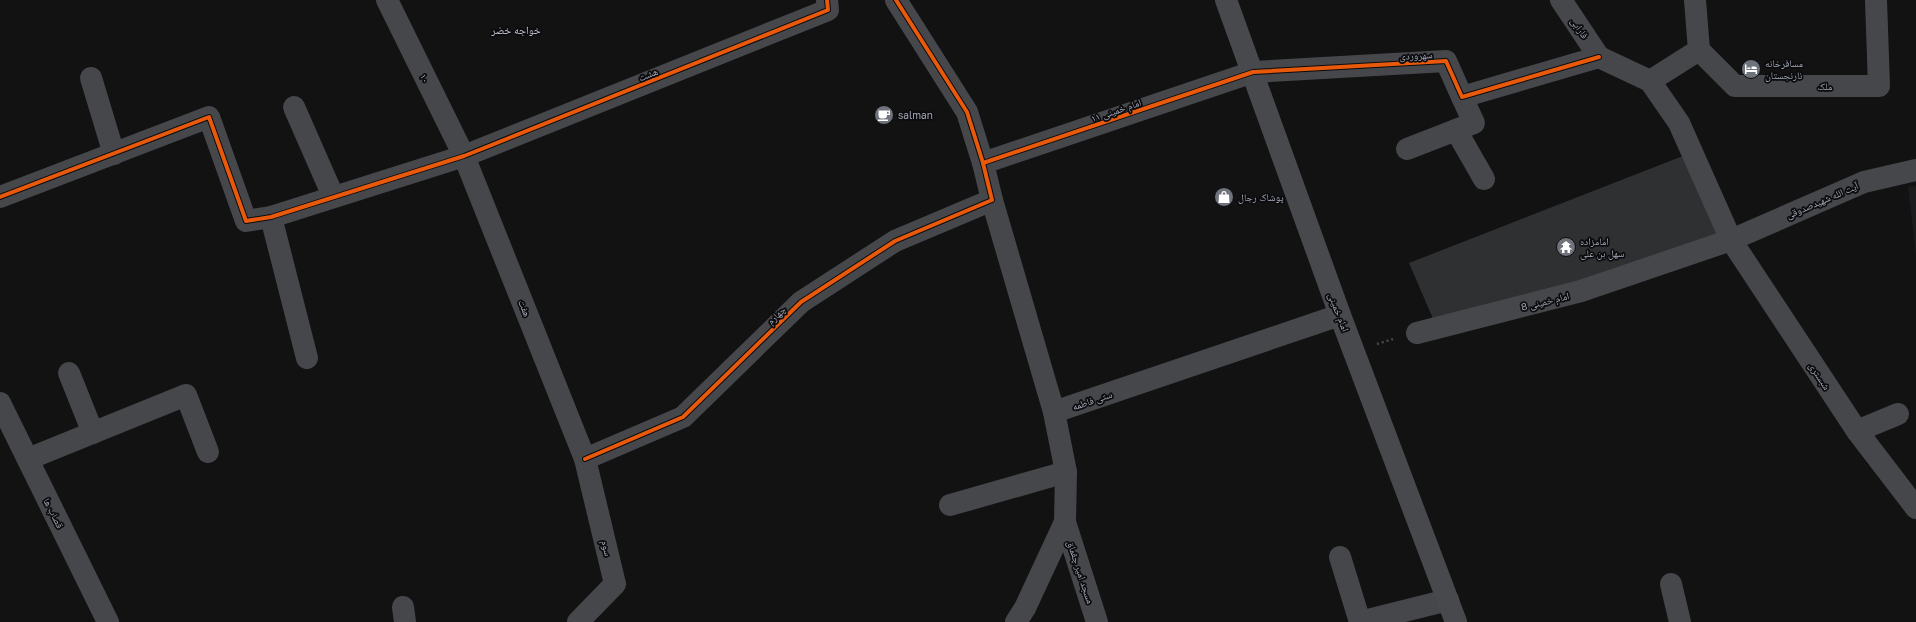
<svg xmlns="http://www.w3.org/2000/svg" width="1916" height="622" viewBox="0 0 1916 622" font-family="'Golos Text','Noto Naskh Arabic',sans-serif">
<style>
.built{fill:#1c1c1e}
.building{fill:#2f3032}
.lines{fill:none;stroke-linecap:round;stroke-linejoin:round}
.path{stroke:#47494c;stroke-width:2.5;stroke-dasharray:2 3;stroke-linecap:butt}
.minor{stroke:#45474b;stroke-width:22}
.major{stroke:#48494c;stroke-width:22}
.cycleway-casing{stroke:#0c0c0e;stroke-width:6}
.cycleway{stroke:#e8590c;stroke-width:4}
.labels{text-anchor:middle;stroke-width:3.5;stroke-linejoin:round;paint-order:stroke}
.street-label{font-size:10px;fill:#a1a7b5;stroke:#0c0c0e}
.poi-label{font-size:10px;fill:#a1a7b5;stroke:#0c0c0e;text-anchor:start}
.neighbourhood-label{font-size:11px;fill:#c2c6d0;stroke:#0c0c0e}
</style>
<rect width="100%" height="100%" fill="#121212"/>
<polygon class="built" points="1916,186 1916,255 1908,187"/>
<polygon class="building" points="1688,154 1724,232 1580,285 1434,321 1409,263"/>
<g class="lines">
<polyline class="path" points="1377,344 1393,339"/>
<g class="minor">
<polyline points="387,0 464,156 585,459 615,584 578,622"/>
<polyline points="896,0 967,112 983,163 992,200 1054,412"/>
<polyline points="1561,0 1599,57"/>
<polyline points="1699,50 1735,86 1879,86 1876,0"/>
<polyline points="1599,57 1650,81 1679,123 1731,240 1857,431 1916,508"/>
<polyline points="91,78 114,154"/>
<polyline points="1650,81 1699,50 1695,0"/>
<polyline points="294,107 333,196"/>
<polyline points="1456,130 1484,179"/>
<polyline points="1407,149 1474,123 1462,97"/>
<polyline points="983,163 1253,72 1446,61 1462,97 1599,57"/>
<polyline points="0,197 209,117 246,221 271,217 464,156 828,10 827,0"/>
<polyline points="271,217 307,358"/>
<polyline points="1417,333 1581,291 1731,240 1864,182 1916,170"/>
<polyline points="69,373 93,433"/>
<polyline points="0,403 108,622"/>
<polyline points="1857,431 1898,414"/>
<polyline points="28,459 186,395 208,452"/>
<polyline points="585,459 683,417 801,302 895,241 992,200"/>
<polyline points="950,505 1066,472"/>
<polyline points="1065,522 1097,622"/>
<polyline points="1340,557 1360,622 1448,600"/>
<polyline points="1671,584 1680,622"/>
<polyline points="403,607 405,622"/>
<polyline points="1016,622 1025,608 1065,522 1066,472 1054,412 1340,315"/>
</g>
<polyline class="major" points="1226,0 1340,315 1456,622"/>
<defs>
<g id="cycleway">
<polyline points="983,163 1253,72 1446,61 1462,97 1599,57"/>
<polyline points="0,197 209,117 246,221 271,217 464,156 828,10 827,0"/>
<polyline points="585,459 683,417 801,302 895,241 992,200 983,163 967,112 896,0"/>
</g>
</defs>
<use href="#cycleway" class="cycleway-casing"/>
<use href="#cycleway" class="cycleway"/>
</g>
<defs>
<symbol id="hotel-disc" viewBox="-11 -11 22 22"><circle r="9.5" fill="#6f737c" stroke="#0c0c0e"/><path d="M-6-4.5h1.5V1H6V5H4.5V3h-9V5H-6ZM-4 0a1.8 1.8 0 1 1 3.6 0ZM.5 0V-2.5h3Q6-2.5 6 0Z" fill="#fff"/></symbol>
<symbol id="cafe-disc" viewBox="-11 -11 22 22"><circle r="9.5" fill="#6f737c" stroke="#0c0c0e"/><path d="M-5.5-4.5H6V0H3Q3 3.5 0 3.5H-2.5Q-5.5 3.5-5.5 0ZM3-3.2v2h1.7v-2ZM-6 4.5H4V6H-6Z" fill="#fff"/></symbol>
<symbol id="shop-disc" viewBox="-11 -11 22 22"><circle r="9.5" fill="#6f737c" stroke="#0c0c0e"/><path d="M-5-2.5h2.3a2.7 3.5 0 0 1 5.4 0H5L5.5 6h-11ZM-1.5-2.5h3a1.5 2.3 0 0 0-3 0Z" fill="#fff"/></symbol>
<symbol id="temple-disc" viewBox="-11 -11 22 22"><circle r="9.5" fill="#6f737c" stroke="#0c0c0e"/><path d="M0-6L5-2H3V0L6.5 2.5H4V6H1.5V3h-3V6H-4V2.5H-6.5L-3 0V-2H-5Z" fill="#fff"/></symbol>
</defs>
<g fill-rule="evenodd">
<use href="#hotel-disc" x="1740" y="58" width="22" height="22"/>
<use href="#cafe-disc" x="873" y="104" width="22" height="22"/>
<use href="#shop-disc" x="1213" y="186" width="22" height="22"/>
<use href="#temple-disc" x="1555" y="236" width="22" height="22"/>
</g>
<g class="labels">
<g class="street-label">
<text transform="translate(1580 28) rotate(56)" y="4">فارابی</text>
<text transform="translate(1416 55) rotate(-3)" y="4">سهروردی</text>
<text transform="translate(648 74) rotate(-22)" y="4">هشت</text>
<text transform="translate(425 78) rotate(64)" y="4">۱۰</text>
<text x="1825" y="90">ملک</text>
<text transform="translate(1116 110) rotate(-19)" y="4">امام خمینی ۱۱</text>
<text transform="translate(1822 200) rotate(-23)" y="4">آیت الله شهیدصدوقی</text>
<text transform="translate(1545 301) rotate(-14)" y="4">امام خمینی 8</text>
<text transform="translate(525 308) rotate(68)" y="4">هفت</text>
<text transform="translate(1339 312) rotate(69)" y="4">امام خمینی</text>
<text transform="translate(776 315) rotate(-44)" y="4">چهارم</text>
<text transform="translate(1820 376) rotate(57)" y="4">شبستری</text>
<text transform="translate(1092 400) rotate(-19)" y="4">ستی فاطمه</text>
<text transform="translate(54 513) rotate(63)" y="4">قصاب ها</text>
<text transform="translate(607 548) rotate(76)" y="4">سوم</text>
<text transform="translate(1081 572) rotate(72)" y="4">مسجد امیر چقماق</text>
</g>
<g class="poi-label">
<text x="1765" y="67">مسافرخانه<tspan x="1765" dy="12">نارنجستان</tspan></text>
<text x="898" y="119">salman</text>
<text x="1238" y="201">پوشاک رجال</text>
<text x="1580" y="245">امامزاده<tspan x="1580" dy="12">سهل بن علی</tspan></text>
</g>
<g class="neighbourhood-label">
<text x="516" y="34">خواجه خضر</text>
</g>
</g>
</svg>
